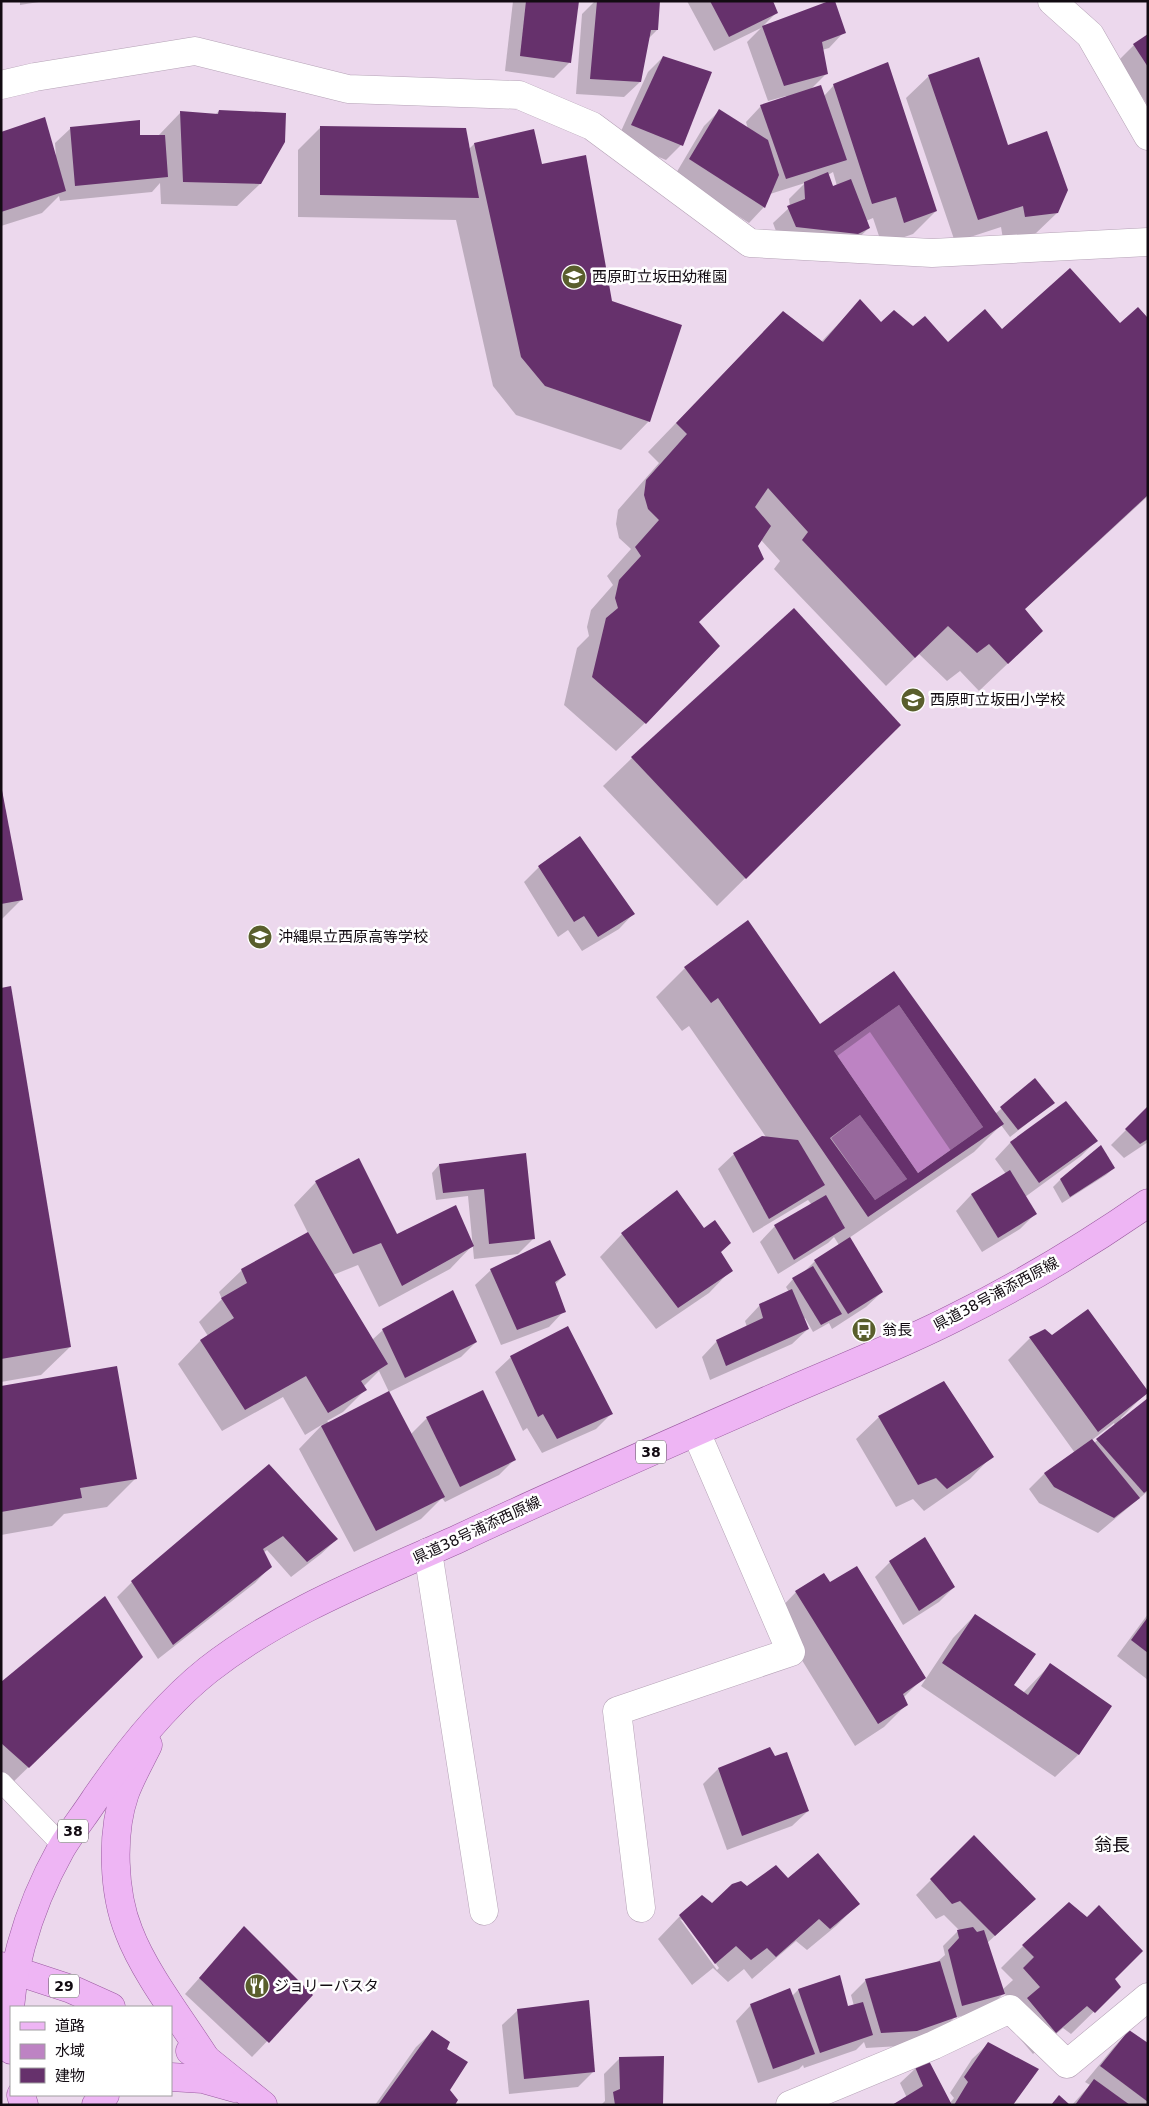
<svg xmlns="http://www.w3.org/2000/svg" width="1149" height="2106" viewBox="0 0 1149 2106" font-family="'DejaVu Sans','Noto Sans JP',sans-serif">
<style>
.water{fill:#bd83c3}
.shadow{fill:#0003;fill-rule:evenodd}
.building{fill:#66316c;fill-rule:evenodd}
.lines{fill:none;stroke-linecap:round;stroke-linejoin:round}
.lane-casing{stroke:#b5a2b6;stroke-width:21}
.street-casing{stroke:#b5a2b6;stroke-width:29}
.primary-casing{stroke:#9a5aa0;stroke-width:29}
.lane{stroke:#fff;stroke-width:20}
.street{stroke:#fff;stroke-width:28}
.primary{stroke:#eeb5f4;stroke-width:28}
.labels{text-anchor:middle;stroke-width:5;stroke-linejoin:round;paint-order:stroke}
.shield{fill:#fff;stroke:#595459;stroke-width:1}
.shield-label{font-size:14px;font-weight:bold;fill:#120b12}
.poi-label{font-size:15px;fill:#120b12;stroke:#fff;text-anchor:start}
.street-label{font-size:15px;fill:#120b12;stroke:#fff}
.quarter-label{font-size:18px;fill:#120b12;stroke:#fff}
</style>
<rect width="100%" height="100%" fill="#ecd8ed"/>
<g class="water">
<polygon points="899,1005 983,1127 918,1173 834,1051"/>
<polygon points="860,1115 907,1179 875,1200 831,1138"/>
</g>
<g class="shadow">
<polygon points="20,1 45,1 20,5"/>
<polygon points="513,1 577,1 569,63 554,78 505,71"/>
<polygon points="595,1 659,1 657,30 648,39 640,82 624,97 576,94 582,14"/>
<path d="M687,1H771L776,13L762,27L832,1L844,32L829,48L822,50L827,73L810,90L824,96L834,85L936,211L913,234L882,245L873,218L866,221L869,228L853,243L780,242L773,223L790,207L789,199L805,183L770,194L764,207L749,223L675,175L704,126L719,111L748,129L746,122L761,106L787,98L786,96L768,101L747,42L761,28L714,51ZM833,172L837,186L833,187L828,175Z"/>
<polygon points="1148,36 1148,106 1119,60 1134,45"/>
<polygon points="663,57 681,145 666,160 617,140 648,72"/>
<polygon points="929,76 1007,147 1057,213 1034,235 1003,239 1001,227 955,242 906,98"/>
<polygon points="219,111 260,184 237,206 161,204 160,183 152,192 60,201 59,196 42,213 1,226 1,134 56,157 55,143 71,128 139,137 158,136 181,112 215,115"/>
<polygon points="321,127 469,149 474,144 541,166 611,302 649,421 621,450 516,415 493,386 456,220 298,217 298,150"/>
<polygon points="860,301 881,323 913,328 948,344 1002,330 1120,324 1148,320 1148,496 1024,610 1042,631 979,691 960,671 947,681 919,654 886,686 774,569 780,561 761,540 698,622 645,723 616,751 564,705 577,648 589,636 587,627 591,610 613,585 607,576 631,549 619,538 616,524 618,510 659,463 648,452 754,342 821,342"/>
<polygon points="900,725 717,906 603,786 632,758"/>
<polygon points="1,786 21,900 1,920"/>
<polygon points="539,867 634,913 619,929 582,951 568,930 558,937 524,882"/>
<path d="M748,922L820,1026L893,972L995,1114L1035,1080L1053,1103L1010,1137L1001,1125L974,1152L849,1238L882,1292L866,1307L832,1329L829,1323L813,1332L805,1318L803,1319L808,1329L792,1344L710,1380L702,1357L717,1341L747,1327L745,1321L760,1305L789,1292L786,1287L793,1279L802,1274L815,1261L839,1245L834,1237L828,1243L778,1274L760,1242L775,1226L812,1205L808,1200L753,1233L718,1169L734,1154L766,1137L689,1026L682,1031L656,997L685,968ZM870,1032L951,1151L918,1175L836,1057Z"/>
<polygon points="1,989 70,1347 41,1375 1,1382"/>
<polygon points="1065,1103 1096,1141 1081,1156 1025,1197 1035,1214 1020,1229 982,1252 956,1211 971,1195 1006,1174 995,1159 1010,1143"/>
<polygon points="1148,1108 1148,1142 1124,1158 1111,1145"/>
<polygon points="481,1160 533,1239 518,1254 474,1259 468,1196 436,1200 432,1173 439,1165"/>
<polygon points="1114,1168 1106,1175 1062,1203 1053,1187 1060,1180"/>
<polygon points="316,1182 396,1236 472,1246 450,1269 379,1307 358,1265 333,1275 372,1340 383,1330 453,1292 476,1342 461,1357 389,1392 379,1371 363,1387 365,1390 343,1412 327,1421 329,1423 410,1435 427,1418 514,1460 499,1475 445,1502 442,1498 421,1519 354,1552 299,1449 323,1424 305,1435 283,1397 222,1431 178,1364 200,1341 208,1336 199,1322 222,1299 219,1292 242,1270 308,1233 294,1205"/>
<polygon points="677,1192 720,1252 731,1270 709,1293 656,1329 600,1257 622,1234"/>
<polygon points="491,1270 565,1274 555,1285 564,1311 549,1327 501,1345 475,1285"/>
<path d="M1052,1337L1147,1392L1121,1418L1122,1420L1148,1400V1491L1098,1533L1039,1503L1029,1489L1044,1474L1075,1453L1008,1360L1030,1338ZM1114,1423L1115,1425L1094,1443L1092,1440Z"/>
<polygon points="511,1357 612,1413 596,1429 542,1453 527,1428 523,1431 495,1372"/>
<polygon points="1,1387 136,1478 107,1507 64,1514 52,1526 1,1535"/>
<polygon points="879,1417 992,1456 970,1479 924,1511 913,1499 896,1507 856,1439"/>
<polygon points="268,1466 337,1539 321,1554 291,1577 267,1550 263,1553 270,1567 255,1583 158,1659 117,1597 132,1582"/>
<polygon points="890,1562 954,1587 939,1602 903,1625 875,1577"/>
<polygon points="830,1584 924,1677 903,1698 907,1704 884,1727 855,1746 774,1615 796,1592"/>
<polygon points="1148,1614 1148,1680 1117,1656"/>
<polygon points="975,1615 1012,1686 1023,1693 1050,1665 1110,1706 1078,1755 1055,1777 921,1686 953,1638"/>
<polygon points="119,1679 5,1790 1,1786 1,1684"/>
<polygon points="718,1769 808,1811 792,1826 727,1850 703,1784"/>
<polygon points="974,1837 1019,1914 987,1943 1002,1990 1013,1980 1001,1968 1023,1946 1113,1979 1119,1987 1071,2034 1063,2028 1033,2054 1005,2021 1018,2009 1004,1993 988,2009 954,2018 940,2032 900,2046 866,2048 864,2042 856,2050 804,2068 803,2065 799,2069 758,2083 736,2021 751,2005 792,1996 798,1990 839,1977 847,2008 854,2006 851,1995 866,1980 936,1963 945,1955 943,1946 959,1930 944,1915 936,1919 916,1895"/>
<path d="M788,1880L858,1904L836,1926L807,1950L796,1941L752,1979L744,1969L728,1982L713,1968L692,1985L658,1939L680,1916L712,1904L747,1887ZM680,1919L685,1921L719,1968L717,1970Z"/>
<polygon points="244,1928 311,1995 252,2057 185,1994"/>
<polygon points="518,2010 594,2071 578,2087 509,2094 502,2025"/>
<polygon points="1129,2031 1148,2044 1148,2105 1072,2105 1090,2085 1085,2082 1114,2047"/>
<polygon points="432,2032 445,2050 448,2090 453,2105 375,2105 416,2047"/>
<polygon points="988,2044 1011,2105 895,2105 907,2098 900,2083 916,2068 950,2103 954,2098 950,2093 972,2059"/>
<polygon points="620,2058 662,2105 601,2105 605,2101 604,2074"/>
</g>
<g class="building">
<polygon points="526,1 579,1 571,63 520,56"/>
<polygon points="597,1 660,1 658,30 651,30 641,82 590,79"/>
<polygon points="710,1 773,1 778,13 729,37"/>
<polygon points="829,1 835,1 846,33 822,42 828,74 784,86 762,26"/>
<polygon points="1148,34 1148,67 1133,44"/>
<polygon points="663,56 712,72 683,146 631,125"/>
<polygon points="979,57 1008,145 1047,131 1068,190 1058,213 1025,217 1023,206 978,220 928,75"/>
<polygon points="888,62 937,211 904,223 896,197 872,204 833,84"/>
<polygon points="821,85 847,160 786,179 760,105"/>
<polygon points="719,109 768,140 779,175 765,208 689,159"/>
<polygon points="219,110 286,113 285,142 261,184 183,182 180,111 218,114"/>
<polygon points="45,117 66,191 1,212 1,132"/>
<polygon points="140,120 140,135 165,135 168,177 75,186 70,127"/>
<polygon points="320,126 466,128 479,198 320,195"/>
<polygon points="534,129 542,164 586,155 612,301 682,325 650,422 545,386 521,357 474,143"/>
<polygon points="828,172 833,186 851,179 870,228 858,234 796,227 787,206 805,199 804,182"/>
<polygon points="1070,268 1120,323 1138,307 1148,318 1148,495 1025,609 1043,631 1008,664 989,644 977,653 948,626 915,658 802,540 808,532 768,488 755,507 771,526 758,546 764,559 699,622 720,646 646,724 592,677 606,618 618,608 615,598 619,580 641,556 635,547 659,520 648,509 644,495 646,480 687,434 676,423 783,311 823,342 860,299 881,322 894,310 913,326 925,316 948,342 985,309 1002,329"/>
<polygon points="794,608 901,725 746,879 631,757"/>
<polygon points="1,785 23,900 1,904"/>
<polygon points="580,836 635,914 598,937 584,916 574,922 538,866"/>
<path d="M748,920L820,1024L894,971L1004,1124L868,1217L718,998L711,1003L684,967ZM899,1005L983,1127L918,1173L834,1051ZM860,1115L907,1179L875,1200L830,1138Z"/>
<polygon points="11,986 71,1347 1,1359 1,988"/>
<polygon points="1035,1078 1055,1103 1018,1130 1000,1107"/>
<polygon points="1066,1101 1098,1141 1039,1183 1010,1142"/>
<polygon points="1148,1106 1148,1139 1140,1144 1125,1129"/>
<polygon points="762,1136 798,1140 825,1185 769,1219 733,1153"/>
<polygon points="1101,1145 1115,1168 1070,1197 1060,1179"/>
<polygon points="526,1153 535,1239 489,1244 484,1189 443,1193 439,1164"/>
<polygon points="359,1158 397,1234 456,1205 474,1246 402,1286 381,1243 353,1254 315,1181"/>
<polygon points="1010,1170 1037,1214 998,1238 971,1194"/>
<polygon points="677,1190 704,1228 715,1220 731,1243 721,1252 733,1271 678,1308 621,1233"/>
<polygon points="826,1195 845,1228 794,1260 774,1225"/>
<polygon points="308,1232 388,1364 361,1381 367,1390 328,1413 306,1376 245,1410 200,1340 234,1318 221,1298 247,1283 241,1269"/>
<polygon points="850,1237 883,1292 848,1314 814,1260"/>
<polygon points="550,1240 566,1275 555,1282 566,1312 517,1330 490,1269"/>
<polygon points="813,1266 842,1314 821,1325 792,1278"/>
<polygon points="792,1289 809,1329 726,1366 716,1340 763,1318 759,1304"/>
<polygon points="453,1290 477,1342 405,1378 382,1329"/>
<polygon points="1088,1309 1148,1391 1148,1393 1098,1432 1029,1337 1045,1329 1052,1335"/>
<polygon points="568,1326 613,1414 557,1439 543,1414 538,1417 510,1356"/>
<polygon points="117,1366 137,1479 80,1488 82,1498 1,1512 1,1386"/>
<polygon points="944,1381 994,1457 947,1489 936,1478 918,1485 878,1416"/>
<polygon points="483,1390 516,1460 460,1487 426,1417"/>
<polygon points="389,1391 445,1497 376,1531 321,1426"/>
<polygon points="1148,1398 1148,1490 1144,1493 1096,1439"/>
<polygon points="1092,1439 1140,1498 1114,1518 1054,1487 1044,1473"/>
<polygon points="269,1464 338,1539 307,1562 283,1536 263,1549 272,1567 173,1645 131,1581"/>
<polygon points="925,1537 955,1587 919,1611 889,1561"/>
<polygon points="857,1566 926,1678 903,1694 908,1705 878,1724 795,1591 824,1573 830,1582"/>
<polygon points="105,1596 143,1657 29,1768 1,1743 1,1682"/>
<polygon points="975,1614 1036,1654 1014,1685 1028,1695 1050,1663 1112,1706 1079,1755 942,1663"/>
<polygon points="1148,1617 1148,1653 1131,1640"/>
<polygon points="770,1747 775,1756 787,1752 809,1811 742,1836 718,1768"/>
<polygon points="974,1835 1036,1899 995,1936 960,1901 952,1904 930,1879"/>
<polygon points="818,1853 860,1904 830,1929 819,1919 776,1957 767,1948 751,1960 736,1946 715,1964 679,1915 702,1895 712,1903 732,1884 741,1881 747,1886 776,1865 788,1878"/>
<polygon points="1069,1902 1087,1917 1099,1905 1143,1951 1115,1979 1121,1987 1095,2013 1087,2006 1056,2033 1027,1998 1040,1987 1023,1968 1034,1957 1022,1945"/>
<polygon points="244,1926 313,1995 269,2043 199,1978"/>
<polygon points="973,1927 977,1932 984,1930 1005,1994 962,2006 948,1950 959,1938 957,1930"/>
<polygon points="940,1961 957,2017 917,2031 881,2033 865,1979"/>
<polygon points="840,1975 848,2006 863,2002 873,2035 820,2053 798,1989"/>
<polygon points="790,1988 815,2054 773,2069 750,2004"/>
<polygon points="589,2000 595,2072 524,2079 517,2009"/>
<polygon points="432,2030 450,2042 447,2049 468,2062 450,2090 458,2100 455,2105 378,2105"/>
<polygon points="1129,2030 1148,2043 1148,2102 1100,2066"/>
<polygon points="988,2042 1039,2069 1013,2105 954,2105 968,2082 964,2077"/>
<polygon points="664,2056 663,2105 615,2105 613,2092 620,2089 619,2057"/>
<polygon points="928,2059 952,2105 892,2105 923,2086 915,2067"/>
<polygon points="1094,2079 1130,2105 1075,2105"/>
<polygon points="1059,2095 1070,2105 1051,2105"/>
</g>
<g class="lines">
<defs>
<polyline id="lane" points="1,1782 63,1846"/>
<g id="street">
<polyline points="1052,1 1090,35 1148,136"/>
<polyline points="1,85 35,77 195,51 348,89 519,95 592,126 750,243 932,253 1148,242"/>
<polyline points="428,1552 484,1911"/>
<polyline points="641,1908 617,1711 791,1652 696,1432"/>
<polyline points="790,2105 934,2045 1010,2009 1067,2064 1148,1997"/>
</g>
<g id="primary">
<path d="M148,1745C140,1761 131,1777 125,1793C111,1833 113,1893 129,1932C145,1974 182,2021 206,2059"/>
<polyline points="1,1966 71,1989 111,2007"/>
<path d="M11,2050C3,1984 29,1906 61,1849C71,1832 84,1816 95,1799C127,1752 163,1706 208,1670C283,1611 374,1577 460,1538C569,1487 679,1439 789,1391C844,1367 901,1345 954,1318C1021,1285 1086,1246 1148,1203"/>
<polyline points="190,2051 206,2059 263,2105"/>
<polyline points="171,2077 203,2079 235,2088"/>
<polyline points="21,2095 24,2105"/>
<polyline points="96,2105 105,2095"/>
</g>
</defs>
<use href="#lane" class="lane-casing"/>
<use href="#street" class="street-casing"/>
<use href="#primary" class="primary-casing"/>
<use href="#lane" class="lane"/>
<use href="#street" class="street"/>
<use href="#primary" class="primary"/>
</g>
<defs>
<symbol id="school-disc" viewBox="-11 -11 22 22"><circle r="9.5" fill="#595e2c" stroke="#fff"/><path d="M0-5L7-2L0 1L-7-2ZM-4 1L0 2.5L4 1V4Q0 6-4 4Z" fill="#fff"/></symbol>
<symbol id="bus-disc" viewBox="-11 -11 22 22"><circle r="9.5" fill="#595e2c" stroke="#fff"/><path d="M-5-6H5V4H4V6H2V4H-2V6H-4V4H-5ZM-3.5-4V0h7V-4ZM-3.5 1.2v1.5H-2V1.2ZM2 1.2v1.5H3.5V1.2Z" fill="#fff"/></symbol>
<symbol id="restaurant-disc" viewBox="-11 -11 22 22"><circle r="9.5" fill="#595e2c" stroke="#fff"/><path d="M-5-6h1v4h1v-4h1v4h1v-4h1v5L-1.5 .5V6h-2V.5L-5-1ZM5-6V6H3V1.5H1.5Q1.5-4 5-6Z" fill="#fff"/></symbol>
</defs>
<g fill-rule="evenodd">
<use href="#school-disc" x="560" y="263" width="28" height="28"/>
<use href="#school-disc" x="899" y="686" width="28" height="28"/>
<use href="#school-disc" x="246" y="923" width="28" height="28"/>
<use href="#bus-disc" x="850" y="1316" width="28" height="28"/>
<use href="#restaurant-disc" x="243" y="1972" width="28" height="28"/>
</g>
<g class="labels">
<g class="shield">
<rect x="636" y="1440.5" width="30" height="23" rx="4"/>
<rect x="58" y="1819.5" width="30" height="23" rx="4"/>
<rect x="49" y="1974.5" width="30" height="23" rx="4"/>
</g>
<g class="shield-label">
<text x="651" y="1457">38</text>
<text x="73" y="1836">38</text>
<text x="64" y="1991">29</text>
</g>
<g class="poi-label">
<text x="592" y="282">西原町立坂田幼稚園</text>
<text x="930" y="705">西原町立坂田小学校</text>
<text x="278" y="942">沖縄県立西原高等学校</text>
<text x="882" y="1335">翁長</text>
<text x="274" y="1991">ジョリーパスタ</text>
</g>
<g class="street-label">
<text transform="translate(996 1294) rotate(-28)" y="5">県道38号浦添西原線</text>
<text transform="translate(477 1530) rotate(-25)" y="5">県道38号浦添西原線</text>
</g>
<g class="quarter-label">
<text x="1112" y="1851">翁長</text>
</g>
</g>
<rect width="1149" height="2106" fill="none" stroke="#120b12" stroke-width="5"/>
<rect x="10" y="2006" width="162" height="90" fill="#ffffff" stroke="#a09da0"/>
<rect x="20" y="2022" width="25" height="8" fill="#eeb5f4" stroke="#a09da0"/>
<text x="55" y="2031" font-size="15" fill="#120b12">道路</text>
<rect x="20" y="2044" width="25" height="15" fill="#bd83c3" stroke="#a09da0"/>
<text x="55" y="2056" font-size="15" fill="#120b12">水域</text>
<rect x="20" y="2068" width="25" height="15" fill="#66316c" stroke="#a09da0"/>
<text x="55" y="2081" font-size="15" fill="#120b12">建物</text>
</svg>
